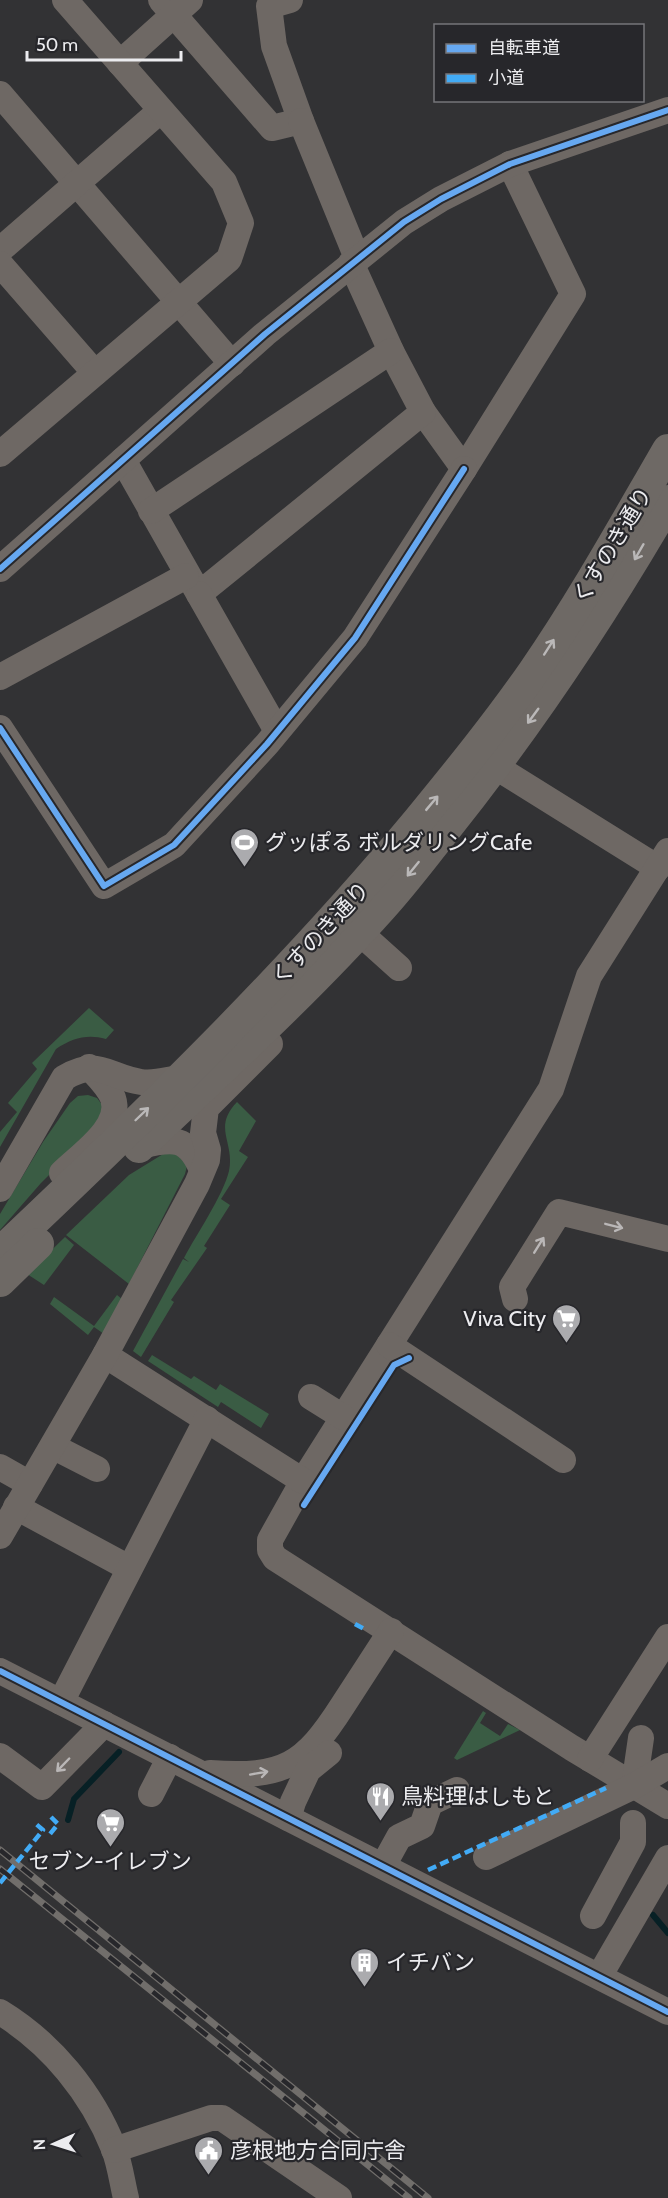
<svg xmlns="http://www.w3.org/2000/svg" width="668" height="2198" viewBox="0 0 668 2198" font-family="Cabin,'Noto Sans JP',sans-serif">
<style>
.green{fill:#3a5c44}
.lines{fill:none;stroke-linecap:round;stroke-linejoin:round}
.stream{stroke:#072025;stroke-width:6}
.minor{stroke:#6e6864;stroke-width:26}
.major{stroke:#6e6965;stroke-width:32}
.rail-casing{stroke:#716e6b;stroke-width:7}
.rail{stroke:#27272b;stroke-width:4.5;stroke-dasharray:14;stroke-linecap:butt}
.quiet{stroke:#42abf6;stroke-width:4.5;stroke-dasharray:9 4.5;stroke-linecap:butt}
.cycleway-casing{stroke:#27272b;stroke-width:10}
.cycleway{stroke:#66a8f1;stroke-width:6}
.oneway{stroke:#bab8b8}
.oneway2{stroke:#bab7b7}
.labels{text-anchor:middle;stroke-width:4.5;stroke-linejoin:round;paint-order:stroke}
.street-label{font-size:22px;fill:#ececef;stroke:#27272b}
.poi-label{font-size:22px;fill:#ececef;stroke:#27272b;text-anchor:start}
</style>
<rect width="100%" height="100%" fill="#323234"/>
<g class="green">
<path d="M89,1008L114,1030L106,1039C87,1034 73,1038 56,1049L0,1147V1132L17,1112L8,1103L37,1069L32,1063Z"/>
<polygon points="88,1095 97,1098 103,1106 99,1125 41,1183 0,1230 0,1214 43,1142 70,1103 78,1096"/>
<path d="M237,1102L256,1121L239,1151L248,1157L221,1199L230,1205L204,1246L207,1248L171,1300L174,1302L141,1357L133,1351L183,1259L189,1262L184,1258C196,1235 223,1196 229,1171C235,1142 212,1128 237,1102Z"/>
<polygon points="168,1151 175,1152 187,1166 185,1174 129,1284 66,1235 129,1175"/>
<polygon points="65,1237 74,1245 44,1285 27,1274"/>
<polygon points="117,1295 122,1299 104,1334 94,1327 88,1335 50,1304 54,1297 94,1326"/>
<polygon points="152,1355 191,1379 194,1376 216,1390 220,1384 269,1414 261,1428 221,1402 218,1407 148,1361"/>
<polygon points="483,1711 486,1713 480,1723 500,1736 508,1724 520,1730 457,1760 454,1758"/>
</g>
<g class="lines">
<g class="stream">
<polyline points="68,1820 74,1799 119,1752"/>
<polyline points="653,1915 668,1933"/>
</g>
<g class="minor">
<polyline points="161,0 272,128 301,121 274,46 269,6 290,0"/>
<polyline points="120,63 190,0"/>
<polyline points="0,94 232,364"/>
<polyline points="301,121 357,258"/>
<polyline points="0,250 160,111"/>
<polyline points="0,264 95,373"/>
<polyline points="423,412 464,469 573,294 510,164"/>
<polyline points="0,454 229,259 241,223 224,182 65,0"/>
<polyline points="123,460 199,594 423,412 391,351 351,263"/>
<polyline points="151,511 391,351"/>
<polyline points="0,569 265,334 404,222 441,199 510,164 668,110"/>
<polyline points="199,594 277,731"/>
<polyline points="0,677 186,576"/>
<polyline points="0,728 104,886 174,845 267,744 355,638 464,469"/>
<polyline points="496,767 658,868"/>
<polyline points="668,851 589,976 551,1089 303,1481 270,1540 270,1550 275,1558 572,1748 668,1806"/>
<polyline points="359,932 399,968"/>
<path d="M140,1146C173,1138 188,1136 202,1170"/>
<path d="M62,1173C80,1155 123,1127 113,1098C108,1086 98,1077 89,1067"/>
<path d="M0,1189L64,1078C99,1057 107,1077 141,1082C154,1084 166,1080 179,1078"/>
<polyline points="515,1299 512,1287 559,1212 668,1239"/>
<polyline points="389,1345 563,1460"/>
<polyline points="105,1355 303,1481"/>
<polyline points="311,1397 343,1417"/>
<polyline points="54,1447 97,1469"/>
<polyline points="0,1467 30,1484"/>
<polyline points="16,1507 129,1568"/>
<polyline points="0,1536 105,1355 197,1184 207,1160 208,1150 203,1133 206,1108 270,1044"/>
<polyline points="0,1671 668,2012"/>
<polyline points="61,1702 207,1419"/>
<polyline points="0,1756 42,1787 104,1724"/>
<polyline points="590,1759 668,1637"/>
<path d="M210,1773C284,1778 304,1766 343,1705C359,1680 375,1656 391,1631"/>
<polyline points="634,1786 641,1738"/>
<polyline points="151,1794 170,1757"/>
<polyline points="288,1818 293,1802 308,1770 329,1753"/>
<polyline points="486,1857 634,1786 668,1766"/>
<polyline points="383,1866 399,1837 422,1826 430,1803 457,1790"/>
<polyline points="593,1916 633,1842 633,1823"/>
<polyline points="600,1975 668,1858"/>
<path d="M0,2012C51,2043 92,2093 114,2149C120,2164 122,2182 126,2198"/>
<polyline points="114,2150 211,2118 222,2118 339,2198"/>
</g>
<g class="major">
<path d="M139,1147C221,1069 305,993 381,908C403,884 423,857 444,831C528,726 601,617 668,501"/>
<path d="M0,1253C146,1115 290,975 418,821C458,772 498,723 534,671C583,600 625,524 668,450"/>
<polyline points="0,1281 38,1244"/>
</g>
<defs>
<g id="rail">
<polyline points="0,1850 428,2198"/>
<polyline points="0,1869 409,2198"/>
</g>
</defs>
<use href="#rail" class="rail-casing"/>
<use href="#rail" class="rail"/>
<g class="quiet">
<polyline points="355,1624 366,1630"/>
<polyline points="51,1817 58,1824 50,1834 53,1837"/>
<polyline points="428,1870 606,1788"/>
<polyline points="0,1883 43,1830 36,1824"/>
</g>
<defs>
<g id="cycleway">
<polyline points="0,569 265,334 404,222 441,199 510,164 668,110"/>
<polyline points="0,728 104,886 174,845 267,744 355,638 464,469"/>
<polyline points="304,1505 394,1365 409,1358"/>
<polyline points="0,1671 668,2012"/>
</g>
</defs>
<use href="#cycleway" class="cycleway-casing"/>
<use href="#cycleway" class="cycleway"/>
</g>
<defs><path id="oneway-shaft" d="M-6 0H5M1.5-3L5.5 0L1.5 3" fill="none" stroke-width="1.6" stroke-linecap="round" stroke-linejoin="round" transform="scale(1.5)"/></defs>
<g class="oneway">
<use href="#oneway-shaft" transform="translate(639 552) rotate(120)"/>
<use href="#oneway-shaft" transform="translate(549 647) rotate(-57)"/>
<use href="#oneway-shaft" transform="translate(533 716) rotate(126)"/>
<use href="#oneway-shaft" transform="translate(432 803) rotate(-50)"/>
<use href="#oneway-shaft" transform="translate(413 869) rotate(129)"/>
<use href="#oneway-shaft" transform="translate(142 1114) rotate(-44)"/>
</g>
<g class="oneway2">
<use href="#oneway-shaft" transform="translate(614 1226) rotate(14)"/>
<use href="#oneway-shaft" transform="translate(539 1245) rotate(-58)"/>
<use href="#oneway-shaft" transform="translate(63 1765) rotate(134)"/>
<use href="#oneway-shaft" transform="translate(259 1773) rotate(-10)"/>
</g>
<defs>
<symbol id="stadium-pin" viewBox="-11 -11 22 30"><path d="M0 17L-7.5 6A9.5 9.5 0 1 1 7.5 6Z" fill="#ababae" stroke="#27272b"/><path d="M0-5a6.5 5 0 1 0 0 10a6.5 5 0 1 0 0-10ZM-3.5-1.8h7v3.6h-7Z" fill="#fff"/></symbol>
<symbol id="supermarket-pin" viewBox="-11 -11 22 30"><path d="M0 17L-7.5 6A9.5 9.5 0 1 1 7.5 6Z" fill="#ababae" stroke="#27272b"/><path d="M-6-5.5h2.5l.6 2H6L4.5 2H-2.5L-4.4-4H-6ZM-1.5 3.2a1.3 1.3 0 1 0 .1 0ZM3 3.2a1.3 1.3 0 1 0 .1 0Z" fill="#fff"/></symbol>
<symbol id="restaurant-pin" viewBox="-11 -11 22 30"><path d="M0 17L-7.5 6A9.5 9.5 0 1 1 7.5 6Z" fill="#ababae" stroke="#27272b"/><path d="M-5-6h1v4h1v-4h1v4h1v-4h1v5L-1.5 .5V6h-2V.5L-5-1ZM5-6V6H3V1.5H1.5Q1.5-4 5-6Z" fill="#fff"/></symbol>
<symbol id="building-pin" viewBox="-11 -11 22 30"><path d="M0 17L-7.5 6A9.5 9.5 0 1 1 7.5 6Z" fill="#ababae" stroke="#27272b"/><path d="M-4-6H4V6H1V3H-1V6H-4ZM-2.5-4.3h1.7v1.8h-1.7ZM.8-4.3h1.7v1.8H.8ZM-2.5-1h1.7V.8h-1.7ZM.8-1h1.7V.8H.8Z" fill="#fff"/></symbol>
<symbol id="civic-pin" viewBox="-11 -11 22 30"><path d="M0 17L-7.5 6A9.5 9.5 0 1 1 7.5 6Z" fill="#ababae" stroke="#27272b"/><path d="M-.6-6.5H3V-4.5H.6V-3L4-1V1h2V6H-6V1h2V-1L-.6-3ZM-1.2 2.5V6h2.4V2.5Z" fill="#fff"/></symbol>
</defs>
<g fill-rule="evenodd">
<use href="#stadium-pin" x="228" y="826" width="33" height="45"/>
<use href="#supermarket-pin" x="550" y="1302" width="33" height="45"/>
<use href="#restaurant-pin" x="364" y="1780" width="33" height="45"/>
<use href="#supermarket-pin" x="94" y="1806" width="33" height="45"/>
<use href="#building-pin" x="348" y="1946" width="33" height="45"/>
<use href="#civic-pin" x="192" y="2134" width="33" height="45"/>
</g>
<g class="labels">
<g class="street-label">
<text transform="translate(612 545) rotate(-59)" y="8">くすのき通り</text>
<text transform="translate(320 933) rotate(-47)" y="8">くすのき通り</text>
</g>
<g class="poi-label">
<text x="265" y="850">グッぽる ボルダリングCafe</text>
<text x="546" y="1326" text-anchor="end">Viva City</text>
<text x="401" y="1804">鳥料理はしもと</text>
<text x="110" y="1869" text-anchor="middle">セブン-イレブン</text>
<text x="386" y="1970">イチバン</text>
<text x="230" y="2158">彦根地方合同庁舎</text>
</g>
</g>
<rect x="434" y="24" width="210" height="78" fill="#27272b" stroke="#767679" stroke-width="1.5"/>
<rect x="446" y="44" width="30" height="9" fill="#66a8f1" stroke="#767679" stroke-width="1.5"/>
<text x="488" y="54" font-size="18" fill="#ececef">自転車道</text>
<rect x="446" y="74" width="30" height="9" fill="#42abf6" stroke="#767679" stroke-width="1.5"/>
<text x="488" y="84" font-size="18" fill="#ececef">小道</text>
<g transform="translate(54 2144) rotate(267)" stroke="#27272b" stroke-width="4.5" paint-order="stroke">
<path d="M0-4.5L10 22L0 15L-10 22Z" fill="#ececef"/>
<text y="-9" font-size="16" font-weight="bold" text-anchor="middle" fill="#ececef">N</text>
</g>
<path d="M27 51v9h154v-9" fill="none" stroke="#ececef" stroke-width="3"/>
<text x="36" y="51" font-size="18" fill="#ececef" stroke="#27272b" stroke-width="4.5" paint-order="stroke">50 m</text>
</svg>
